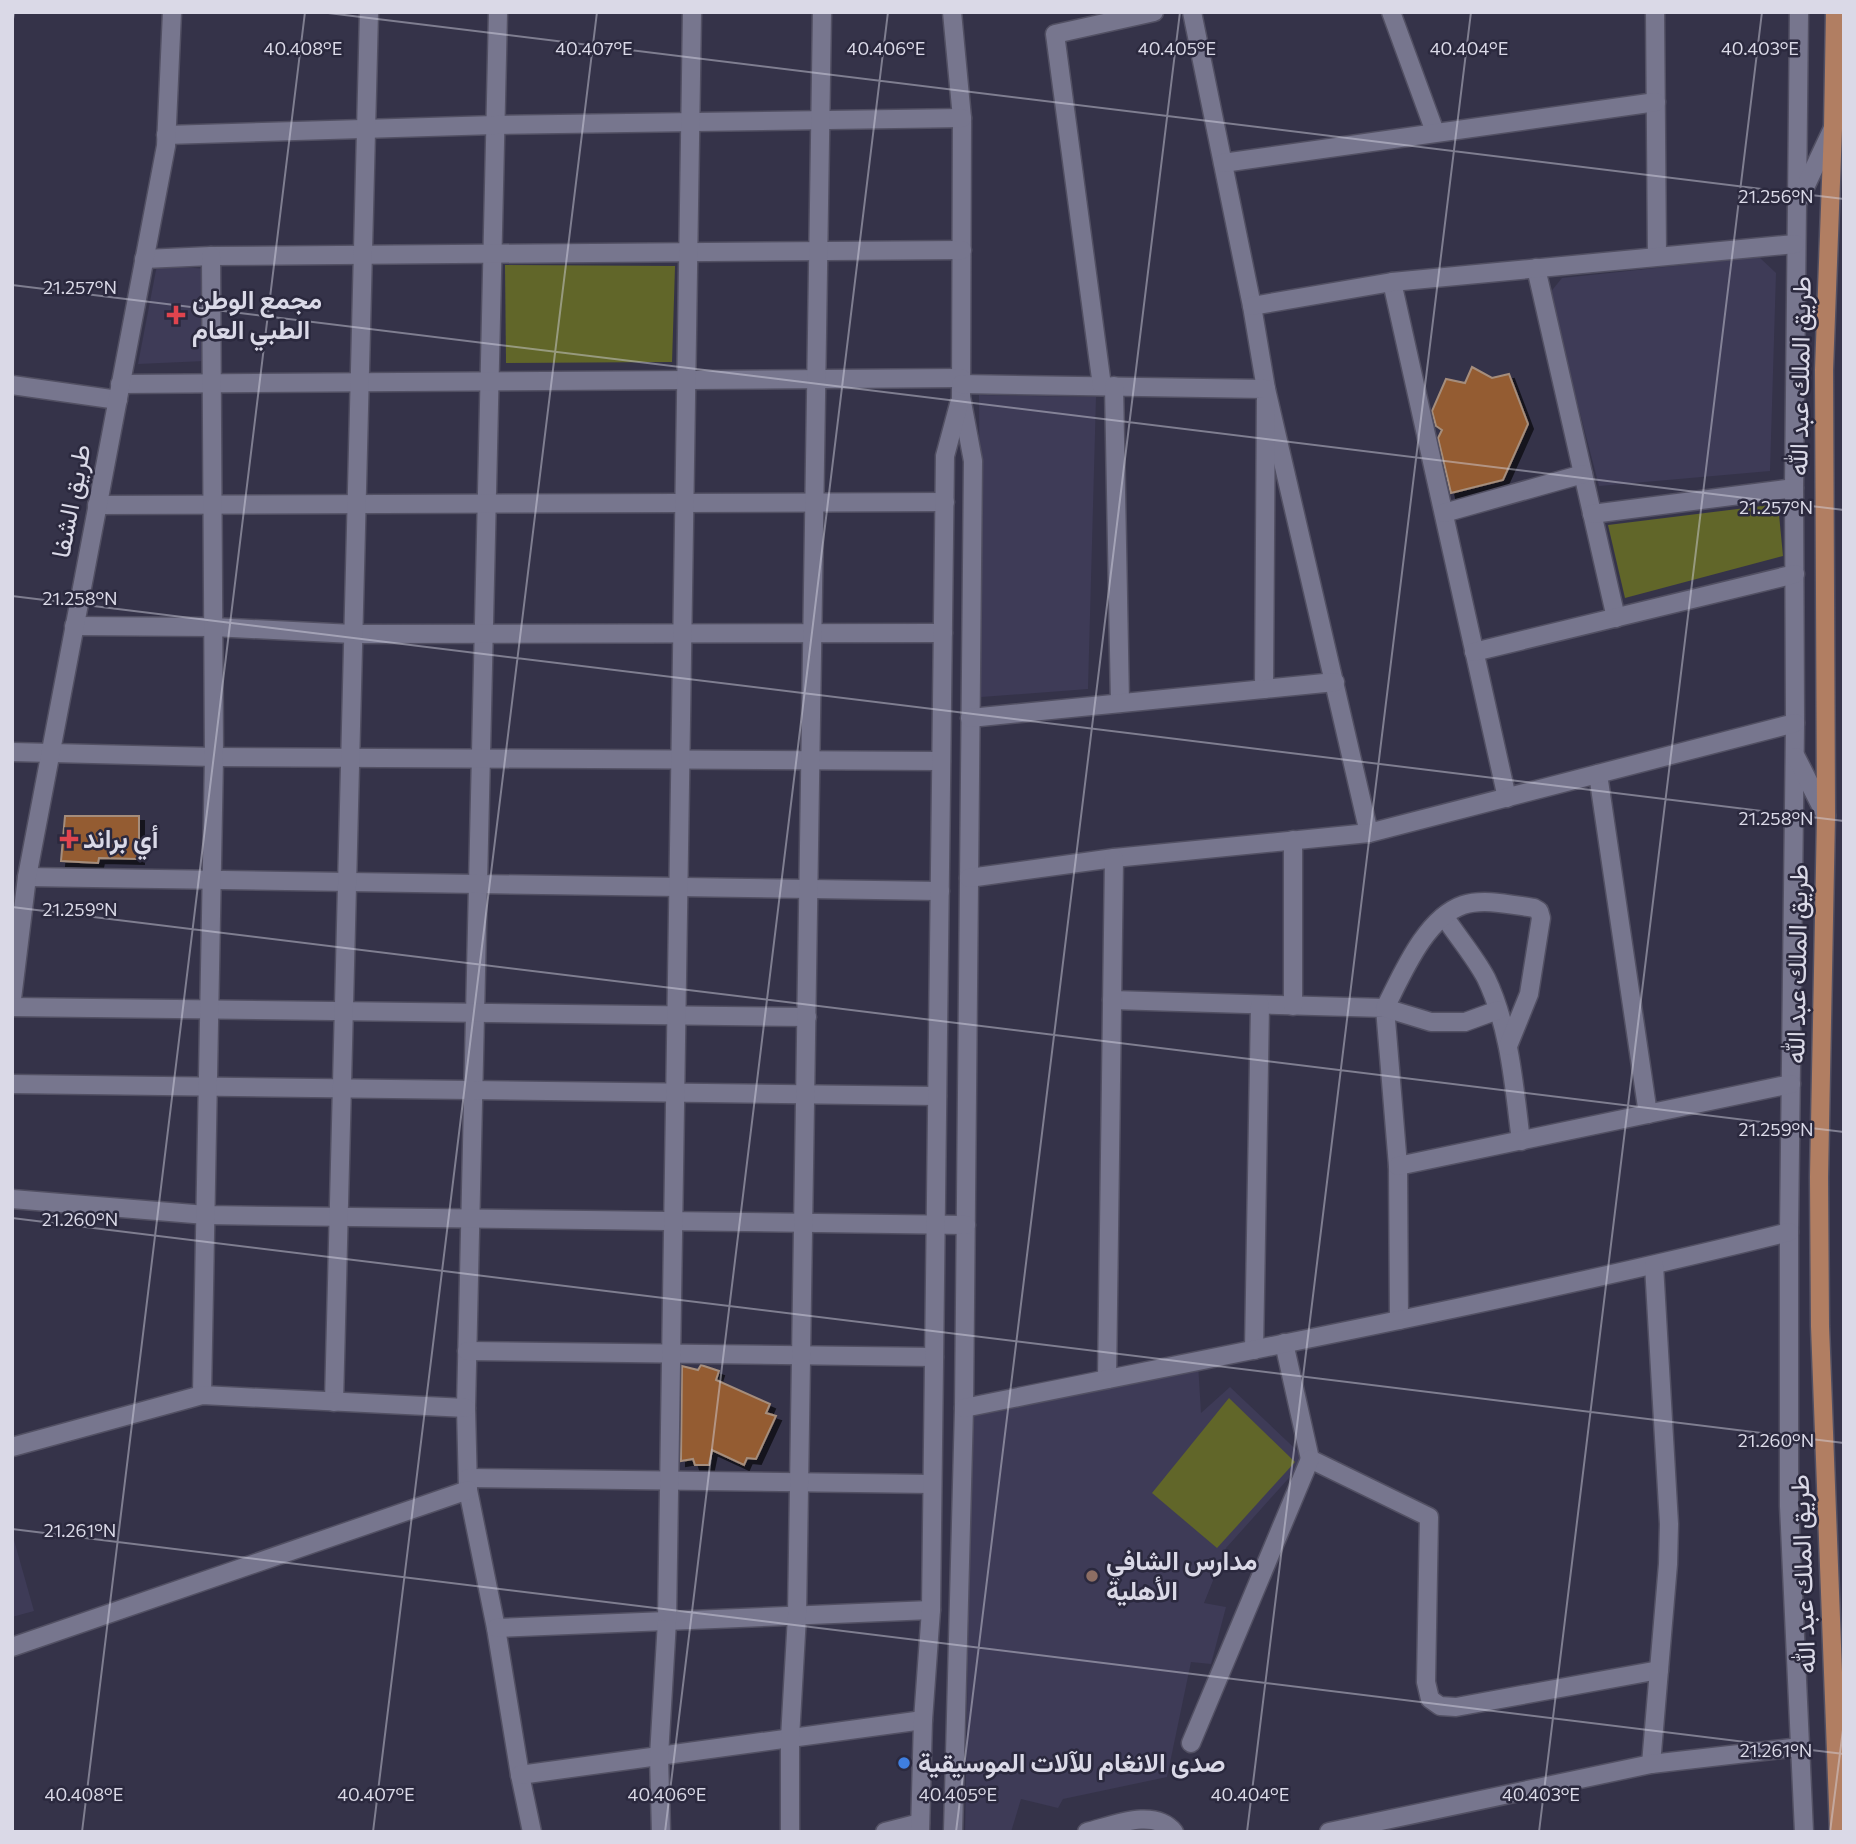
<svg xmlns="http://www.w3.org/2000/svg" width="1856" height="1844" viewBox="0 0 1856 1844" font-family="Commissioner,Vazirmatn,sans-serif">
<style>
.built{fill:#3e3b57}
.green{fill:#616629}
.building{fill:#945c30;stroke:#a58d7c;stroke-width:2;filter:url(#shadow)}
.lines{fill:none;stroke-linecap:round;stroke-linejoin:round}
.minor-casing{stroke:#525063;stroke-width:21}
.major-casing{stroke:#525063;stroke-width:21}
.minor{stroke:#77768e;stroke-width:18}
.major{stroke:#b17e62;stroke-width:18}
.ticks{fill:none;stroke:#dad9e7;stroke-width:2;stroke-opacity:0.45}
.health-dot{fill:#e0444e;stroke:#2b293e;stroke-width:2.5}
.education-dot{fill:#8d6e63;stroke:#2b293e;stroke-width:2.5}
.shop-dot{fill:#3f7fe0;stroke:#2b293e;stroke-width:2.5}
.labels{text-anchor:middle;stroke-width:5;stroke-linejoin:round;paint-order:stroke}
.poi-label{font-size:26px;font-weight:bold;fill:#dad9e7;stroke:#2b293e;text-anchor:start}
.street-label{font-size:26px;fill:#dad9e7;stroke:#2b293e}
.ticks-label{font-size:18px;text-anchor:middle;fill:#dad9e7;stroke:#2b293e;stroke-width:5;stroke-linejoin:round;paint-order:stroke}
</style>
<defs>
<filter id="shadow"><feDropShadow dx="5" dy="5" stdDeviation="0" flood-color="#0009"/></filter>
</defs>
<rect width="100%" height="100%" fill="#353349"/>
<g class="built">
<polygon points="1759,257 1776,273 1770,471 1599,486 1549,294 1562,278"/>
<polygon points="157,265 207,269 205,361 138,364"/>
<polygon points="979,395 1096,397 1088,689 981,697"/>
<polygon points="1198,1363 1201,1413 1230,1387 1306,1459 1226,1548 1204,1603 1226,1607 1211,1664 1191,1662 1167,1777 1063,1799 1058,1808 1021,1799 1011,1832 965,1832 972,1416"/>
<polygon points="12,1533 34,1611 12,1617"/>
</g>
<g class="green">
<polygon points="505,265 675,266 672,362 506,363"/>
<polygon points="1778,504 1783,556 1625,598 1608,525"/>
<polygon points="1229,1398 1295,1462 1217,1548 1152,1493"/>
</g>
<g class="building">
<polygon points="1472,367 1492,378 1509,374 1528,424 1503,480 1451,493 1438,438 1442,430 1436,426 1432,411 1446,379 1465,383"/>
<polygon points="65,816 139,816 139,859 99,858 98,863 61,861"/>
<polygon points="701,1365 719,1371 716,1380 770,1404 766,1413 776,1416 756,1459 747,1458 744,1465 712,1450 709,1465 695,1465 693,1459 681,1461 682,1366 698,1370"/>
</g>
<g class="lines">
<defs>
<g id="minor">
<polyline points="498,12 466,1408 468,1490 496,1628 520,1775 532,1832"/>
<polyline points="952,12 962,118 961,397 973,461 964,1408 953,1832"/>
<polyline points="1192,12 1252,306 1266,389 1369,833"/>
<polyline points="1391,12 1435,132"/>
<polyline points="1655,12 1657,256"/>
<polyline points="1799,12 1794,488 1795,723 1789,1232 1789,1506 1804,1832"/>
<polyline points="166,135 495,125 962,118"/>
<polyline points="1223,163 1656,102"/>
<polyline points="1800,198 1833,128"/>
<polyline points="144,259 211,256 962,250"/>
<polyline points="1536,268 1616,618"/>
<polyline points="1392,282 1507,798"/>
<polyline points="1252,306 1392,282 1795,244"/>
<polyline points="120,384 961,378"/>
<polyline points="961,384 1266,389 1264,689"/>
<polyline points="12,385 118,400"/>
<polyline points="1102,386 1055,34 1154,12"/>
<polyline points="1114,386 1120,703"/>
<polyline points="97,505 945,502"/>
<polyline points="1444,513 1583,474"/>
<polyline points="1592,514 1794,488"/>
<polyline points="74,626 213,627 353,634 943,633"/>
<polyline points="1474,652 1795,574"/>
<polyline points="970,718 1335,682"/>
<polyline points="12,752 214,757 941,761"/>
<polyline points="1796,757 1826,816"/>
<polyline points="1598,774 1648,1114"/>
<polyline points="27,877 940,891"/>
<polyline points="969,878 1114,858 1369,833 1795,723"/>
<path d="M1444,916C1457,936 1475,957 1486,978C1510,1028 1514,1086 1521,1141"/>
<polyline points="12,999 27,877 166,146 172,12"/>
<polyline points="1112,1000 1385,1008 1398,1166 1399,1320"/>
<polyline points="1293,1006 1293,840"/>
<polyline points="12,1007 807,1017"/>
<path d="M1498,1010L1465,1022H1431L1385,1008C1402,975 1425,918 1463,905C1484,898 1512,905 1534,908L1539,911L1541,918L1529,994L1508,1046"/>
<polyline points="12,1084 937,1096"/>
<polyline points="1398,1166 1791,1084"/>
<polyline points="12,1199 206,1215 966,1225"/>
<polyline points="1284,1343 1310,1459 1429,1517 1426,1682 1430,1699 1440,1706 1456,1707 1659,1670"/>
<polyline points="1254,1350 1260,1005"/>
<polyline points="467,1351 934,1357"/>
<polyline points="1107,1379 1114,858"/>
<polyline points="202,1395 214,757 211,256"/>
<polyline points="334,1402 369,12"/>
<path d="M964,1408C1240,1352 1516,1300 1789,1232"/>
<polyline points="12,1447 202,1395 466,1408"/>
<polyline points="468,1478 932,1484"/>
<polyline points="496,1628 931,1610"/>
<polyline points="12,1647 468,1490"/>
<polyline points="1191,1743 1310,1459"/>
<polyline points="1651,1764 1668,1564 1669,1524 1654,1265"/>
<polyline points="520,1775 923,1720"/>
<polyline points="661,1832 659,1756 667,1621 692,12"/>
<polyline points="790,1832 790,1738 797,1616 822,12"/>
<polyline points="885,1832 920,1823"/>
<polyline points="920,1832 923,1720 931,1610 945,456 959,404"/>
<path d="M1087,1832C1112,1826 1154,1807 1174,1832"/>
<polyline points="1329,1832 1651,1764 1800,1747"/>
</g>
<polyline id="major" points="1835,12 1833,128 1824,370 1826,816 1819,1177 1820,1326 1839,1832"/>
</defs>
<use href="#minor" class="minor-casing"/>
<use href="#major" class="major-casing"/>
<use href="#minor" class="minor"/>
<use href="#major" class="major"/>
</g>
<path class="ticks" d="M320,12L1844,199M12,26L14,12M12,285L1844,510M12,596L1844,821M12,907L1844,1132M12,1218L1844,1443M12,1529L1844,1754M82,1832L305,12M373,1832L597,12M665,1832L888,12M956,1832L1180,12M1247,1832L1471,12M1539,1832L1762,12M1830,1832L1844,1722"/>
<g class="health-dot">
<path d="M172.5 304.5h7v7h7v7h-7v7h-7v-7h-7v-7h7z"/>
<path d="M65.5 828.5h7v7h7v7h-7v7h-7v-7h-7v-7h7z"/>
</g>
<circle class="education-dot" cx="1092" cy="1576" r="7"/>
<circle class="shop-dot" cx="904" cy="1763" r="7"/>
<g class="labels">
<g class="poi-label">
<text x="192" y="309">مجمع الوطن<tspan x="192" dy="30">الطبي العام</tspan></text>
<text x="83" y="848">أي براند</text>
<text x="1106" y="1570">مدارس الشافي<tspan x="1106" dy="30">الأهلية</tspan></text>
<text x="918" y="1772">صدى الانغام للآلات الموسيقية</text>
</g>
<g class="street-label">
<text transform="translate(1800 376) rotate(-89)" y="9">طريق الملك عبد الله</text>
<text transform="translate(71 501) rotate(-79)" y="9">طريق الشفا</text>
<text transform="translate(1797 964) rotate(-89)" y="9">طريق الملك عبد الله</text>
<text transform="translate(1803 1574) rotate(-92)" y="9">طريق الملك عبد الله</text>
</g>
</g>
<g class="ticks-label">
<text x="303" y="55">40.408°E</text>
<text x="594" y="55">40.407°E</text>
<text x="886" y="55">40.406°E</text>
<text x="1177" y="55">40.405°E</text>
<text x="1469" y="55">40.404°E</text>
<text x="1760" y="55">40.403°E</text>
<text x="1776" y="203">21.256°N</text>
<text x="80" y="294">21.257°N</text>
<text x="1776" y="514">21.257°N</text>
<text x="80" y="605">21.258°N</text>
<text x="1776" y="825">21.258°N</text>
<text x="80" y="916">21.259°N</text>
<text x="1776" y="1136">21.259°N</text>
<text x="80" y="1226">21.260°N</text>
<text x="1776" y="1447">21.260°N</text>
<text x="80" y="1537">21.261°N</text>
<text x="1776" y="1757">21.261°N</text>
<text x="84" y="1801">40.408°E</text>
<text x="376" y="1801">40.407°E</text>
<text x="667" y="1801">40.406°E</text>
<text x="958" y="1801">40.405°E</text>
<text x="1250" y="1801">40.404°E</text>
<text x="1541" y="1801">40.403°E</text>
</g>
<rect width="1856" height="1844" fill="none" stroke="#dad9e7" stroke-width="28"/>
</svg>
